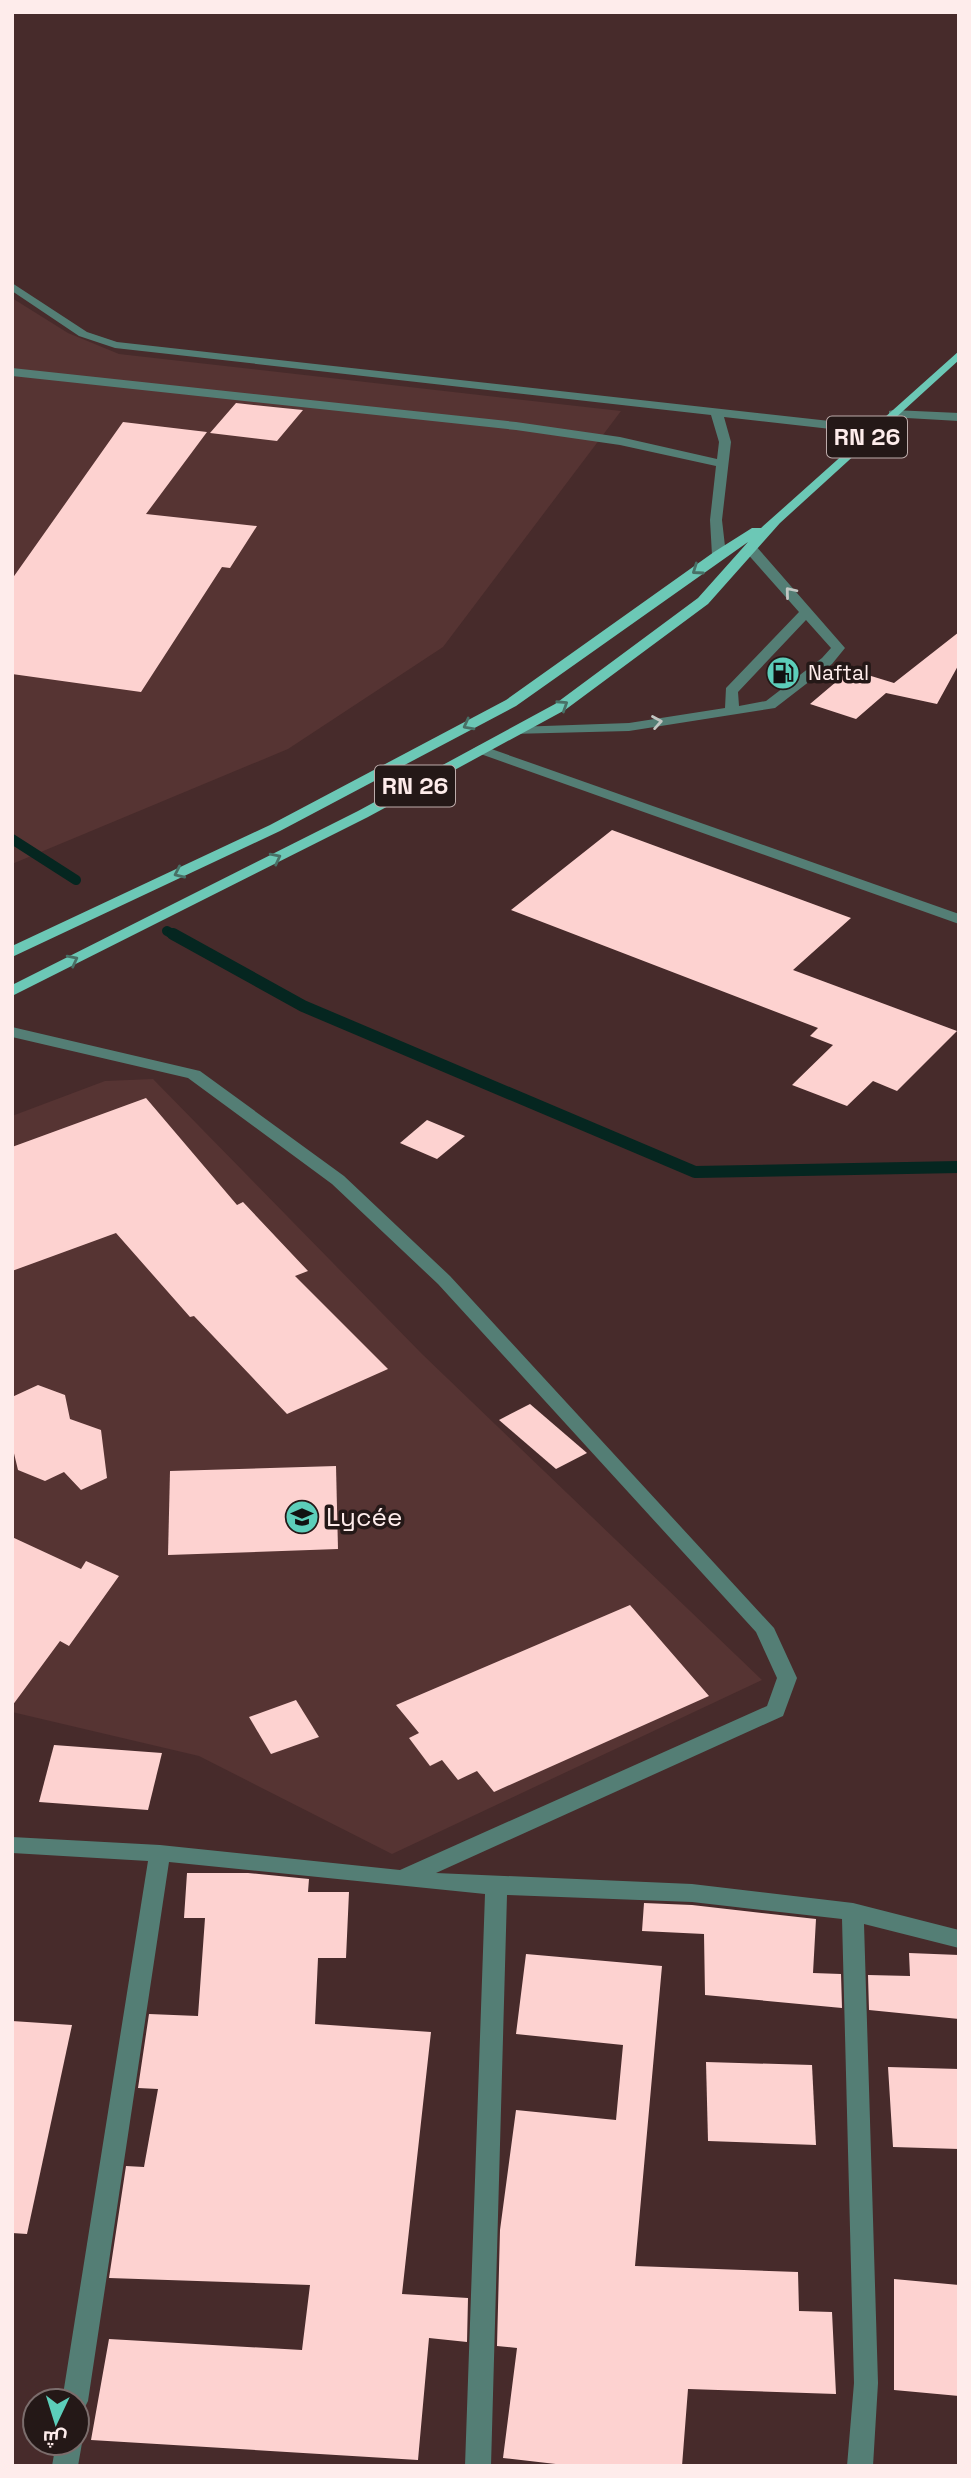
<svg xmlns="http://www.w3.org/2000/svg" width="971" height="2478" viewBox="0 0 971 2478" font-family="'Space Grotesk',Cairo,sans-serif">
<style>
.built{fill:#563433}
.lines{fill:none;stroke-linecap:round;stroke-linejoin:round}
.stream-far1{stroke:#052620;stroke-width:10}
.stream{stroke:#052620;stroke-width:12}
.building{fill:#fdd2d0}
.minor{fill:#547e75;fill-rule:evenodd}
.major{fill:#6cc8b6;fill-rule:evenodd}
.oneway{stroke:#487066}
.oneway2{stroke:#c2c6c2}
.labels{text-anchor:middle;stroke-width:7;stroke-linejoin:round;paint-order:stroke}
.far-poi-label{font-size:21px;fill:#feeceb;stroke:#241817;text-anchor:start}
.shield{fill:#241817;stroke:#bdacab;stroke-width:2}
.shield-label{font-size:24px;font-weight:bold;fill:#feeceb}
.poi-label{font-size:26px;fill:#feeceb;stroke:#241817;text-anchor:start}
</style>
<rect width="100%" height="100%" fill="#472b2b"/>
<g class="built">
<polygon points="12,298 68,333 119,354 621,411 443,647 288,749 12,864"/>
<polygon points="153,1079 422,1354 762,1680 392,1854 199,1756 12,1712 12,1116 105,1081"/>
</g>
<g class="lines">
<g class="stream-far1">
<polyline points="12,839 76,880"/>
<polyline points="167,931 176,936"/>
</g>
<polyline class="stream" points="173,934 303,1006 695,1172 959,1167"/>
</g>
<g class="building">
<polygon points="236,403 283,408 303,410 277,441 210,433"/>
<polygon points="123,422 207,432 146,514 257,526 230,568 222,567 141,692 12,674 12,579"/>
<polygon points="959,632 959,664 937,704 886,693 856,719 810,704 843,676 849,678 858,672 894,683"/>
<polygon points="612,830 851,918 793,970 957,1031 897,1091 873,1081 847,1106 792,1085 833,1045 810,1036 818,1028 511,910"/>
<polygon points="146,1098 237,1205 243,1202 308,1271 295,1276 388,1369 287,1414 194,1316 190,1317 116,1233 12,1271 12,1147"/>
<polygon points="427,1120 465,1136 437,1159 400,1143"/>
<polygon points="38,1385 65,1395 70,1419 101,1430 107,1478 81,1490 64,1472 45,1481 18,1470 12,1445 12,1397"/>
<polygon points="530,1404 587,1453 556,1469 499,1420"/>
<polygon points="336,1466 338,1549 168,1555 170,1471"/>
<polygon points="12,1537 81,1569 86,1561 119,1576 69,1646 60,1641 12,1706"/>
<polygon points="630,1605 709,1696 494,1792 477,1771 458,1780 442,1760 430,1766 409,1738 419,1733 396,1705"/>
<polygon points="296,1700 319,1737 271,1754 249,1717"/>
<polygon points="54,1745 162,1753 148,1810 39,1802"/>
<polygon points="187,1873 248,1873 309,1879 308,1892 349,1892 346,1958 318,1958 315,2024 431,2032 402,2294 468,2298 467,2342 429,2338 418,2460 91,2440 109,2339 302,2350 310,2285 109,2278 126,2166 144,2167 158,2089 138,2088 149,2014 198,2016 205,1918 184,1918"/>
<polygon points="644,1903 692,1905 816,1919 813,1973 841,1974 842,2008 705,1995 704,1934 642,1931"/>
<polygon points="909,1953 959,1955 959,2019 869,2010 868,1975 910,1976"/>
<polygon points="526,1954 662,1966 635,2266 798,2272 799,2311 832,2312 836,2394 688,2389 682,2466 573,2466 503,2458 517,2348 497,2346 500,2230 516,2110 616,2120 623,2045 516,2034"/>
<polygon points="12,2021 72,2025 27,2234 12,2233"/>
<polygon points="706,2062 812,2065 816,2145 708,2141"/>
<polygon points="888,2067 959,2069 959,2149 893,2147"/>
<polygon points="894,2279 959,2285 959,2396 894,2390"/>
</g>
<g class="lines">
<g class="minor">
<polygon points="12,283 87,332 117,342 875,426 881,430 875,434 724,417 731,442 722,520 726,555 719,559 712,555 710,520 716,466 620,445 516,430 12,376 12,368 516,422 620,437 717,459 719,442 711,415 115,348 79,336 12,291"/>
<polygon points="893,410 959,413 959,421 889,417 889,411"/>
<path d="M750,544L755,545L845,648L832,664L775,708L629,731L511,734L509,731L516,727L629,723L725,708L726,688L799,612L745,551L744,548ZM806,620L831,648L822,658L766,701L739,706L738,692Z"/>
<polygon points="480,745 959,914 959,924 475,752 473,749"/>
<polygon points="12,1027 200,1071 344,1176 450,1276 774,1628 797,1678 783,1716 436,1873 692,1884 853,1903 959,1930 959,1948 864,1924 878,2383 873,2466 847,2466 854,2383 842,1919 692,1902 507,1895 491,2466 465,2466 485,1894 169,1862 88,2401 84,2409 77,2412 77,2401 62,2401 148,1861 12,1853 12,1837 160,1845 400,1870 767,1706 777,1678 756,1632 438,1284 332,1184 188,1078 12,1037"/>
<polygon points="77,2434 82,2443 78,2466 52,2466 56,2443 77,2443"/>
</g>
<polygon class="major" points="959,351 959,360 780,523 708,604 565,710 368,817 12,996 12,985 358,811 555,704 698,598 748,542 516,706 280,831 12,957 12,946 270,825 506,700 714,552 752,528 761,528"/>
</g>
<defs><path id="oneway-chevron" d="M-2-3.5L2.5 0L-2 3.5" fill="none" stroke-width="1.6" stroke-linecap="round" stroke-linejoin="round" transform="scale(1.75)"/></defs>
<g class="oneway">
<use href="#oneway-chevron" transform="translate(697 570) rotate(145)"/>
<use href="#oneway-chevron" transform="translate(563 705) rotate(-33)"/>
<use href="#oneway-chevron" transform="translate(468 725) rotate(152)"/>
<use href="#oneway-chevron" transform="translate(276 858) rotate(-27)"/>
<use href="#oneway-chevron" transform="translate(179 873) rotate(155)"/>
<use href="#oneway-chevron" transform="translate(73 960) rotate(-27)"/>
</g>
<g class="oneway2">
<use href="#oneway-chevron" transform="translate(790 592) rotate(-130)"/>
<use href="#oneway-chevron" transform="translate(657 722) rotate(-10)"/>
</g>
<defs>
<symbol id="fuel-disc" viewBox="-11 -11 22 22"><circle r="9.5" fill="#5cceba" stroke="#241817"/><path d="M-5.5-6h7V0h2V4h1.3V-2.5L3-4.5l.8-.8L6-3V5H2.5V1h-1V6h-7ZM-4.2-4.7v3.2H.2V-4.7Z" fill="#111"/></symbol>
<symbol id="school-disc" viewBox="-11 -11 22 22"><circle r="9.5" fill="#5cceba" stroke="#241817"/><path d="M0-5L7-2L0 1L-7-2ZM-4 1L0 2.5L4 1V4Q0 6-4 4Z" fill="#111"/></symbol>
</defs>
<g fill-rule="evenodd">
<use href="#fuel-disc" x="764" y="654" width="38" height="38"/>
<use href="#school-disc" x="283" y="1498" width="38" height="38"/>
</g>
<g class="labels">
<g class="far-poi-label">
<text x="808" y="680">Naftal</text>
</g>
<g class="shield">
<rect x="827" y="416.5" width="80" height="41" rx="5"/>
<rect x="375" y="765.5" width="80" height="41" rx="5"/>
</g>
<g class="shield-label">
<text x="867" y="445">RN 26</text>
<text x="415" y="794">RN 26</text>
</g>
<g class="poi-label">
<text x="326" y="1526">Lycée</text>
</g>
</g>
<rect width="971" height="2478" fill="none" stroke="#feeceb" stroke-width="28"/>
<g transform="translate(56 2422) rotate(184)"><circle r="33" fill="#241817" stroke="#7b6d6c" stroke-width="2"/>
<path d="M0-5L12 26L0 18L-12 26Z" fill="#5cceba"/>
<text y="-10" font-size="19" font-weight="bold" text-anchor="middle" fill="#feeceb">ش</text>
</g>
</svg>
